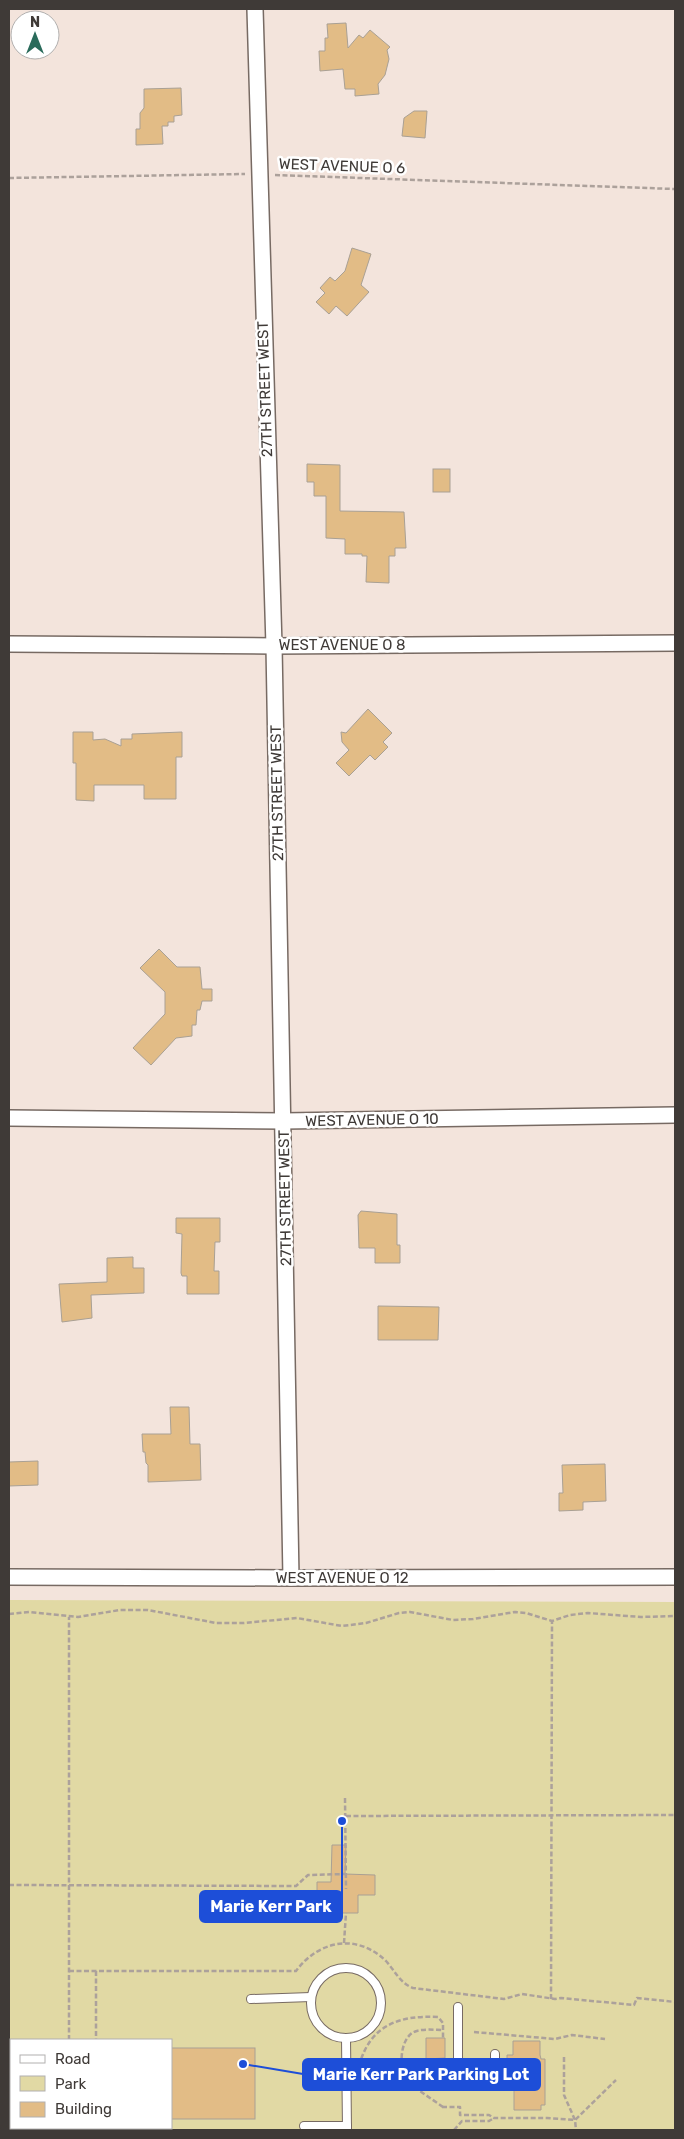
<svg xmlns="http://www.w3.org/2000/svg" width="684" height="2139" viewBox="0 0 684 2139" font-family="Rubik,sans-serif">
<style>
.green{fill:#e1d9a4;fill-rule:evenodd}
.building{fill:#e2bc86;stroke:#a9a094}
.lines{fill:none;stroke-linecap:round;stroke-linejoin:round}
.service-casing{stroke:#776a63;stroke-width:10}
.minor-casing{stroke:#776a63;stroke-width:18}
.path{stroke:#aca19b;stroke-width:2.5;stroke-dasharray:5 2.5;stroke-linecap:butt}
.service{stroke:#fff;stroke-width:8}
.minor{stroke:#fff;stroke-width:15}
.labels{text-anchor:middle;stroke-width:5;stroke-linejoin:round;paint-order:stroke}
.street-label{font-size:15px;fill:#3f3a37;stroke:#fff}
.leader{fill:none;stroke:#1d4ed8;stroke-width:2}
.callout-dot{fill:#1d4ed8;stroke:#fff;stroke-width:2}
.callout{fill:#1d4ed8;stroke:#1d4ed8;stroke-width:2}
.callout-label{font-size:16px;text-anchor:middle;font-weight:bold;fill:#fff}
</style>
<rect width="100%" height="100%" fill="#f3e4dc"/>
<path class="green" d="M9,1600L675,1602V2130H9ZM11,2040H171V2128H11Z"/>
<g class="building">
<polygon points="346,23 348,48 359,35 363,38 370,30 390,47 387,50 389,59 385,75 378,84 379,94 355,96 355,89 345,89 343,69 320,71 319,51 325,51 325,38 328,38 327,24"/>
<polygon points="181,88 182,115 174,116 174,122 168,122 168,126 162,126 163,144 136,145 136,129 140,129 140,113 144,108 144,89"/>
<polygon points="414,111 427,111 425,138 402,136 404,118"/>
<polygon points="352,248 371,254 361,285 369,292 347,316 336,306 329,314 316,302 325,293 320,288 330,277 335,281 345,271"/>
<polygon points="307,464 340,465 340,511 404,512 406,548 395,548 395,556 389,556 389,583 366,582 367,556 362,556 362,554 345,554 345,539 326,538 326,496 314,496 314,482 307,482"/>
<rect x="433" y="469" width="17" height="23"/>
<polygon points="368,709 392,733 383,742 388,747 375,760 370,755 349,776 336,763 349,750 342,742 341,732 346,733"/>
<polygon points="73,732 93,732 93,740 105,739 121,746 121,739 132,739 132,734 182,732 182,757 176,757 176,799 144,799 144,785 94,785 94,801 76,800 76,763 73,763"/>
<polygon points="159,949 177,967 200,967 202,989 212,989 212,1001 202,1001 200,1010 197,1010 196,1025 192,1025 192,1036 176,1038 151,1065 133,1048 165,1014 165,992 140,968"/>
<polygon points="361,1211 397,1214 397,1245 400,1245 400,1263 375,1263 375,1248 359,1248 358,1215"/>
<polygon points="176,1218 220,1218 220,1242 215,1242 214,1271 219,1271 219,1294 187,1294 187,1276 182,1276 181,1273 182,1234 176,1233"/>
<polygon points="133,1257 133,1268 144,1268 144,1293 91,1295 92,1318 62,1322 59,1284 107,1282 107,1258"/>
<polygon points="378,1306 439,1307 438,1340 378,1340"/>
<polygon points="170,1407 189,1407 190,1444 200,1444 201,1480 148,1482 148,1465 146,1463 145,1452 143,1452 142,1434 171,1434"/>
<polygon points="38,1461 38,1485 9,1486 9,1462"/>
<polygon points="605,1464 606,1501 583,1502 583,1510 559,1511 559,1493 563,1493 562,1465"/>
<polygon points="332,1845 346,1845 345,1874 375,1875 375,1895 358,1895 358,1913 334,1913 334,1895 317,1895 317,1882 331,1882"/>
<polygon points="426,2038 445,2038 445,2058 426,2059"/>
<polygon points="513,2041 540,2041 540,2055 541,2059 545,2059 545,2105 541,2105 541,2110 514,2110 514,2077 507,2077 507,2055 513,2055"/>
<rect x="171" y="2048" width="84" height="71"/>
</g>
<g class="lines">
<defs>
<g id="service">
<circle cx="346" cy="2003" r="35"/>
<polyline points="251,1999 311,1997"/>
<polyline points="458,2007 458,2085 495,2085 495,2054"/>
<polyline points="346,2038 347,2130"/>
<polyline points="304,2126 347,2126"/>
</g>
<g id="minor">
<polyline points="255,9 274,646 291,1578"/>
<polyline points="9,644 274,646 675,643"/>
<polyline points="9,1118 284,1121 675,1115"/>
<polyline points="9,1577 291,1578 675,1577"/>
</g>
</defs>
<use href="#service" class="service-casing"/>
<use href="#minor" class="minor-casing"/>
<g class="path">
<polyline points="275,175 675,189"/>
<polyline points="9,178 245,174"/>
<polyline points="9,1614 30,1612 78,1617 120,1610 148,1610 216,1623 244,1623 297,1618 342,1626 366,1623 399,1613 410,1612 453,1620 473,1619 515,1612 526,1613 552,1621 570,1615 588,1613 641,1617 675,1616"/>
<polyline points="345,1798 346,1889"/>
<polyline points="346,1816 675,1815"/>
<polyline points="9,1885 296,1886 308,1875 346,1874"/>
<polyline points="344,1943 346,1913"/>
<path d="M69,1971H296C319,1940 357,1933 386,1961C395,1971 400,1983 413,1988L504,1999L522,1994L555,1999L561,1998L634,2005L637,1998L675,2002"/>
<polyline points="96,1971 96,2040"/>
<polyline points="551,1999 552,1621"/>
<polyline points="474,2032 555,2039 572,2035 605,2039"/>
<polyline points="69,2040 69,1617"/>
<polyline points="564,2057 564,2095 575,2120 576,2130"/>
<path d="M359,2066C370,2025 399,2015 438,2017L443,2023V2038"/>
<polyline points="442,2107 460,2107 460,2115 489,2115 494,2118 547,2118 575,2120 616,2080"/>
<path d="M443,2107C431,2098 414,2089 406,2077C399,2066 400,2042 412,2033C420,2028 434,2030 443,2030"/>
<polyline points="96,2128 96,2130"/>
<polyline points="69,2130 69,2128"/>
<polyline points="454,2130 462,2121 489,2121 494,2118"/>
</g>
<use href="#service" class="service"/>
<use href="#minor" class="minor"/>
</g>
<g class="labels">
<g class="street-label">
<text transform="translate(342 166) rotate(2)" y="5">WEST AVENUE O 6</text>
<text transform="translate(265 389) rotate(-92)" y="5">27TH STREET WEST</text>
<text x="342" y="650">WEST AVENUE O 8</text>
<text transform="translate(277 793) rotate(-91)" y="5">27TH STREET WEST</text>
<text transform="translate(372 1120) rotate(-1)" y="5">WEST AVENUE O 10</text>
<text transform="translate(285 1198) rotate(-91)" y="5">27TH STREET WEST</text>
<text x="342" y="1583">WEST AVENUE O 12</text>
</g>
</g>
<path class="leader" d="M342 1821L342 1906M243 2064L303 2074"/>
<g class="callout-dot">
<circle cx="342" cy="1821" r="5"/>
<circle cx="243" cy="2064" r="5"/>
</g>
<g class="callout">
<rect x="200" y="1891" width="142" height="31" rx="5"/>
<rect x="303" y="2059" width="237" height="31" rx="5"/>
</g>
<g class="callout-label">
<text x="271" y="1912">Marie Kerr Park</text>
<text x="421" y="2080">Marie Kerr Park Parking Lot</text>
</g>
<rect width="684" height="2139" fill="none" stroke="#3f3a37" stroke-width="20"/>
<rect x="10" y="2039" width="162" height="90" fill="#ffffff" stroke="#b2b0af"/>
<rect x="20" y="2055" width="25" height="8" fill="#ffffff" stroke="#b2b0af"/>
<text x="55" y="2064" font-size="15" fill="#3f3a37">Road</text>
<rect x="20" y="2076" width="25" height="15" fill="#e1d9a4" stroke="#b2b0af"/>
<text x="55" y="2089" font-size="15" fill="#3f3a37">Park</text>
<rect x="20" y="2102" width="25" height="15" fill="#e2bc86" stroke="#b2b0af"/>
<text x="55" y="2114" font-size="15" fill="#3f3a37">Building</text>
<g transform="translate(35 35)"><circle r="24" fill="#ffffff" stroke="#b2b0af"/>
<path d="M0-4L9 19L0 12L-9 19Z" fill="#2a6b5b"/>
<text y="-8" font-size="14" font-weight="bold" text-anchor="middle" fill="#3f3a37">N</text>
</g>
</svg>
